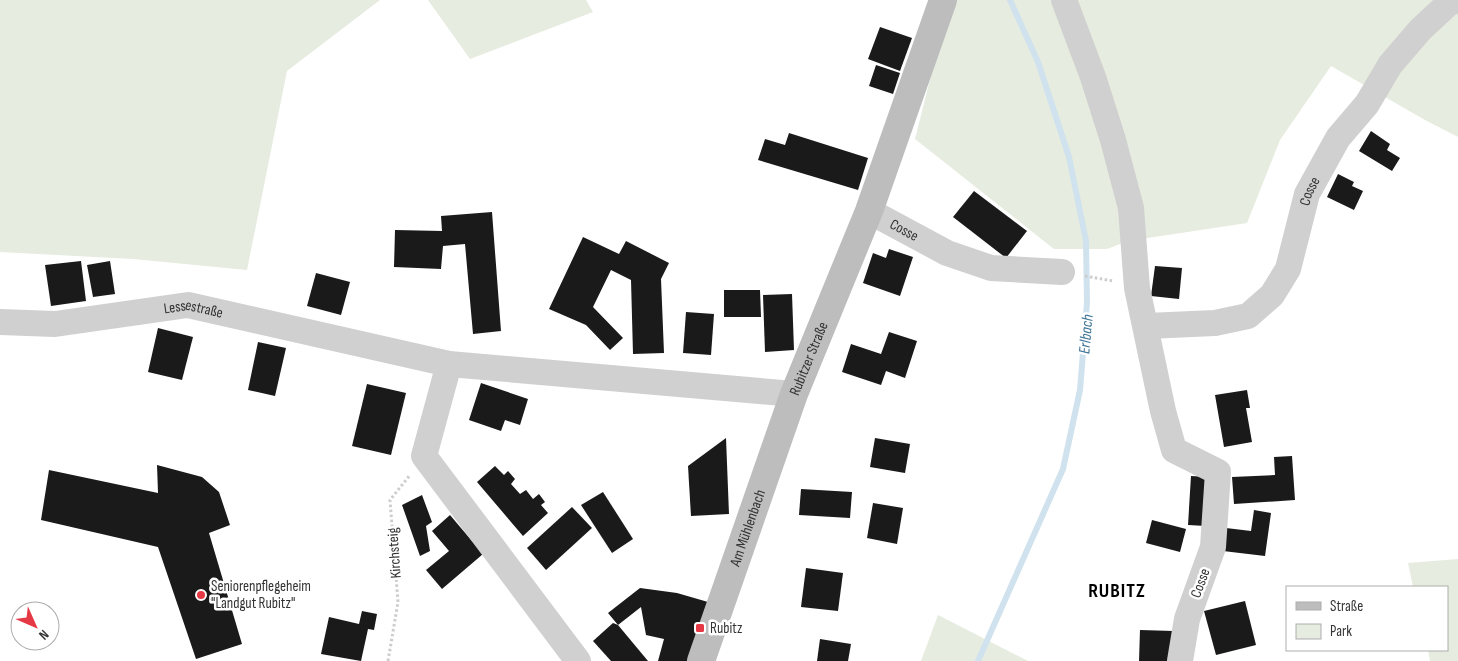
<svg xmlns="http://www.w3.org/2000/svg" width="1458" height="661" viewBox="0 0 1458 661" font-family="'Sofia Sans Condensed',sans-serif">
<style>
.green{fill:#e6ecdf}
.lines{fill:none;stroke-linecap:round;stroke-linejoin:round}
.stream{stroke:#cfe2ee;stroke-width:6}
.building{fill:#1a1a1a}
.path{stroke:#cdcdcd;stroke-width:3;stroke-dasharray:2.5 2.5;stroke-linecap:butt}
.street{stroke:#d0d0d0;stroke-width:26}
.secondary{stroke:#bdbdbd;stroke-width:28}
.poi-dot{fill:#e63946;stroke:#fff;stroke-width:2}
.labels{text-anchor:middle;stroke-width:5;stroke-linejoin:round;paint-order:stroke}
.street-label{font-size:15px;fill:#333;stroke:#fff}
.poi-label{font-size:15px;fill:#333;stroke:#fff;text-anchor:start}
.water-label{font-size:16px;font-style:italic;fill:#3f7597;stroke:#fff}
.district-label{font-size:20px;font-weight:bold;letter-spacing:1px;fill:#000;stroke:#fff}
</style>
<rect width="100%" height="100%" fill="#fff"/>
<g class="green">
<polygon points="0,0 380,0 287,71 247,270 133,259 0,252"/>
<polygon points="428,0 586,0 593,12 470,59"/>
<polygon points="950,0 1458,0 1458,137 1425,120 1331,66 1280,140 1247,223 1128,241 1107,249 1054,249 915,139"/>
<polygon points="1458,559 1458,661 1430,661 1428,650 1447,650 1447,587 1413,587 1408,563"/>
<polygon points="938,615 1028,661 921,661"/>
</g>
<g class="lines">
<polyline class="stream" points="978,661 1063,469 1080,390 1087,303 1086,241 1069,157 1038,62 1010,0"/>
</g>
<g class="building">
<polygon points="880,27 912,38 900,71 868,59"/>
<polygon points="876,65 900,73 893,94 869,86"/>
<polygon points="1371,131 1390,144 1387,150 1400,158 1392,171 1359,151"/>
<polygon points="789,133 868,158 858,190 758,160 765,139 785,145"/>
<polygon points="1338,174 1354,182 1352,186 1363,191 1354,210 1327,197"/>
<polygon points="974,191 1027,231 1006,258 953,217"/>
<polygon points="492,212 501,331 473,334 465,244 443,246 441,269 394,267 395,230 442,231 441,216"/>
<polygon points="583,237 619,254 626,241 669,263 661,279 664,353 633,354 631,280 611,270 593,307 623,338 610,350 586,325 549,309"/>
<polygon points="889,249 913,257 900,296 863,283 873,253 886,258"/>
<polygon points="81,261 86,301 51,306 45,265"/>
<polygon points="110,261 115,294 93,297 87,265"/>
<polygon points="1155,266 1182,268 1179,299 1151,296"/>
<polygon points="316,273 350,282 341,315 307,306"/>
<polygon points="724,290 760,290 761,317 724,317"/>
<polygon points="792,294 794,350 765,352 763,295"/>
<polygon points="686,312 714,314 711,355 683,353"/>
<polygon points="158,328 193,337 182,380 148,372"/>
<polygon points="889,332 917,341 905,378 886,371 881,385 842,372 851,344 881,354"/>
<polygon points="258,342 286,348 275,396 248,390"/>
<polygon points="481,383 528,399 520,425 505,420 501,431 469,420"/>
<polygon points="367,384 406,393 391,455 352,446"/>
<polygon points="1247,390 1250,408 1246,408 1252,442 1224,447 1215,395"/>
<polygon points="726,438 729,514 691,516 688,466"/>
<polygon points="875,438 910,444 905,473 870,467"/>
<polygon points="1292,456 1295,500 1234,504 1232,477 1275,475 1274,457"/>
<polygon points="157,465 202,477 219,492 230,525 209,533 242,644 196,659 158,547 41,520 49,470 158,493"/>
<polygon points="495,466 504,475 508,471 515,479 511,484 520,494 526,490 533,499 539,494 545,502 541,505 548,513 523,536 477,482"/>
<polygon points="1191,476 1209,477 1206,526 1188,525"/>
<polygon points="801,489 852,492 850,518 799,515"/>
<polygon points="603,492 633,539 612,553 581,505"/>
<polygon points="422,495 432,522 426,526 430,551 420,556 402,505"/>
<polygon points="873,503 903,508 897,544 867,538"/>
<polygon points="572,507 592,528 546,570 527,548"/>
<polygon points="1254,510 1271,513 1265,556 1223,551 1226,528 1251,531"/>
<polygon points="450,515 483,554 442,589 426,570 449,551 432,531"/>
<polygon points="1152,520 1186,529 1180,552 1146,543"/>
<polygon points="806,568 843,573 838,611 801,607"/>
<polygon points="640,588 677,593 708,602 692,661 658,661 664,639 646,635 641,607 618,625 608,613"/>
<polygon points="1245,601 1256,645 1216,655 1204,611"/>
<polygon points="362,611 377,614 374,630 368,629 361,661 321,654 329,617 359,624"/>
<polygon points="613,623 618,625 648,661 611,661 593,641"/>
<polygon points="1140,630 1174,631 1173,661 1139,661"/>
<polygon points="820,639 851,644 848,661 817,661"/>
</g>
<g class="lines">
<g class="path">
<polyline points="1085,276 1113,281"/>
<polyline points="388,661 398,602 390,500 410,475"/>
</g>
<g class="street">
<polyline points="1064,0 1093,77 1113,140 1131,208 1137,288 1163,411 1174,450 1218,472 1213,547 1187,619 1180,661"/>
<path id="s1" d="M869,211L947,253L991,268L1062,272"/>
<path id="s2" d="M0,322L55,324L188,305L449,364L794,394"/>
<path id="s3" d="M1147,326L1215,323L1248,316L1272,295L1288,269L1307,194L1338,138L1367,104L1390,65L1420,30L1449,3L1458,0"/>
<polyline points="449,364 424,456 578,661"/>
</g>
<path class="secondary" id="s4" d="M701,661L794,394L869,211L943,0"/>
</g>
<g class="poi-dot">
<circle cx="201" cy="595" r="5"/>
<rect x="695" y="623" width="10" height="10" rx="2.5"/>
</g>
<g class="labels">
<g class="street-label">
<text dy="5" stroke="none"><textPath href="#s3" startOffset="245">Cosse</textPath></text>
<text dy="5" stroke="none"><textPath href="#s1" startOffset="40">Cosse</textPath></text>
<text dy="5" stroke="none"><textPath href="#s2" startOffset="195">Lessestraße</textPath></text>
<text dy="5" stroke="none"><textPath href="#s4" startOffset="321">Rubitzer Straße</textPath></text>
<text dy="5" stroke="none"><textPath href="#s4" startOffset="141">Am Mühlenbach</textPath></text>
<text transform="translate(394 553) rotate(-94)" y="5">Kirchsteig</text>
<text transform="translate(1200 583) rotate(-70)" y="5">Cosse</text>
</g>
<g class="poi-label">
<text x="211" y="591">Seniorenpflegeheim<tspan x="211" dy="17">"Landgut Rubitz"</tspan></text>
<text x="710" y="633">Rubitz</text>
</g>
<g class="water-label">
<text transform="translate(1085 334) rotate(-85)" y="6">Erlbach</text>
</g>
<g class="district-label">
<text x="1117" y="597">RUBITZ</text>
</g>
</g>
<rect x="1286" y="586" width="162" height="65" fill="#ffffff" stroke="#adadad"/>
<rect x="1296" y="602" width="25" height="8" fill="#bdbdbd" stroke="#adadad"/>
<text x="1330" y="611" font-size="15" fill="#333333">Straße</text>
<rect x="1296" y="624" width="25" height="15" fill="#e6ecdf" stroke="#adadad"/>
<text x="1330" y="636" font-size="15" fill="#333333">Park</text>
<g transform="translate(35 626) rotate(135)"><circle r="24" fill="#ffffff" stroke="#adadad"/>
<path d="M0-4L9 19L0 12L-9 19Z" fill="#e63946"/>
<text y="-8" font-size="14" font-weight="bold" text-anchor="middle" fill="#333333">N</text>
</g>
</svg>
